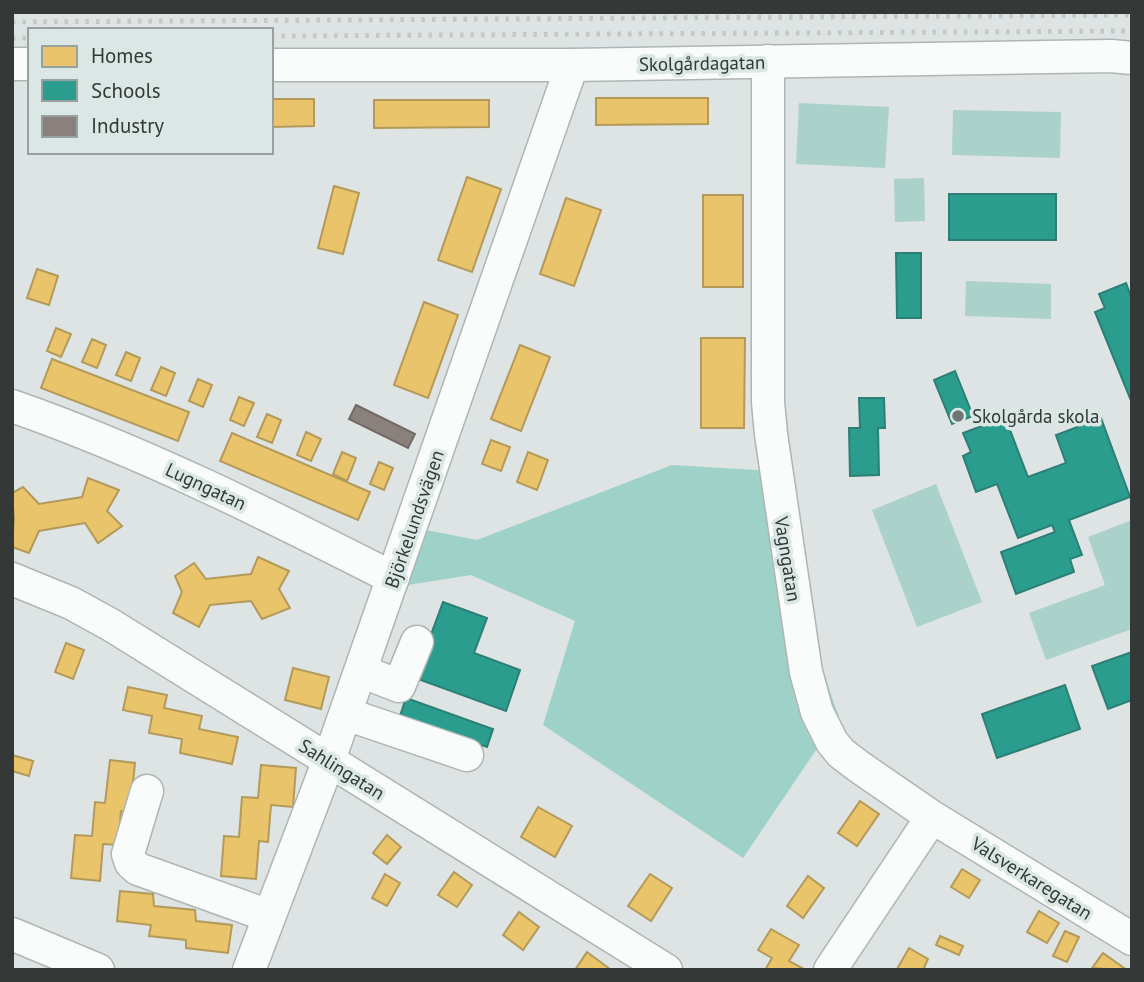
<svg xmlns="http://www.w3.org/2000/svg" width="1144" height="982" viewBox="0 0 1144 982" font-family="'PT Sans',sans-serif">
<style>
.green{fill:#aad1ca}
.forest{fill:#9ed2c9}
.homes{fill:#e9c46a;stroke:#b39a5b;stroke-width:2}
.schools{fill:#2a9d8f;stroke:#2d7f75;stroke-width:2}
.industry{fill:#8a817c;stroke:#706b68;stroke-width:2}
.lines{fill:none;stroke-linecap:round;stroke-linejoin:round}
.minor-casing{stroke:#afb5b4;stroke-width:35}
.minor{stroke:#fafbfb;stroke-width:32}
.rail{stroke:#c6c7c7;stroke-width:5;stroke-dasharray:3.5 7;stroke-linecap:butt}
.poi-dot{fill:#6f7574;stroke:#dae7e4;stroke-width:2.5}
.labels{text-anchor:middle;stroke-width:7;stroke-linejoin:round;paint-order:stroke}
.street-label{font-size:19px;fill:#343938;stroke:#dae7e4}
.poi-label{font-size:19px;fill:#343938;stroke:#dae7e4;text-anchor:start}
</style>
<rect width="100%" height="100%" fill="#dde4e3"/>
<g class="green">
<polygon points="799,103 889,107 885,168 796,164"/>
<polygon points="953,110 1061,112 1060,158 952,155"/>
<polygon points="924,178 925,221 895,222 894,179"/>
<polygon points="966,281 1051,284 1051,319 965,316"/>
<polygon points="936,484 982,602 917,627 872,510"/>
<polygon points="1132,520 1132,629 1046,660 1029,613 1105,585 1088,537"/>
</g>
<path class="forest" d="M672,465L787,472C800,554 808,639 839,716L743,858L543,725L575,621L471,575L395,587L416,528L477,540Z"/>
<g class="homes">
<polygon points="596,98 708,98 708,124 596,125"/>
<polygon points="271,99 314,99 314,126 271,127"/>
<polygon points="374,100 489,100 489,127 374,128"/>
<polygon points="467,177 501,189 472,272 438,260"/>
<polygon points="334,186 359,193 343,254 318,248"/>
<rect x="703" y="195" width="40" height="92"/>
<polygon points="566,198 601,210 574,286 540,274"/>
<polygon points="37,269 58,276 49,305 27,298"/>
<polygon points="424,302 458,315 428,398 394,385"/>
<polygon points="56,328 71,334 61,357 47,351"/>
<polygon points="701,338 745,338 744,428 701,428"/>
<polygon points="92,339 106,345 97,368 82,362"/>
<polygon points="520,345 550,357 521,431 491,419"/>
<polygon points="126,352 140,358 131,381 116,375"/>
<polygon points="52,359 189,412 178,441 41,388"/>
<polygon points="161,367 175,373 166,396 151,390"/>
<polygon points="198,379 212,385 203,407 189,401"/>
<polygon points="239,397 254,403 244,426 230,420"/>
<polygon points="267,414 281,420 272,443 257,437"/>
<polygon points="306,432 321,439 311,461 297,455"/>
<polygon points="232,433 370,492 358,520 220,461"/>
<polygon points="491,440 510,447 501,471 482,464"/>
<polygon points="342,452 356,458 347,481 333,474"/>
<polygon points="528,452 548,460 537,490 517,482"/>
<polygon points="379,462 393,468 384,490 370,484"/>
<polygon points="88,478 119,490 107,511 122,526 98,543 85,523 39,531 29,553 12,547 14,519 12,493 23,487 39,504 82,497"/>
<polygon points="258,557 289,571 279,589 290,608 262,619 251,601 210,605 199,627 173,613 182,592 175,576 194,563 206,579 251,574"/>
<polygon points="66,643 84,650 73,679 55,672"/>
<polygon points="293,668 329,677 321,709 285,700"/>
<polygon points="128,687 167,695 164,708 202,716 199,729 238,737 232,764 180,753 182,739 149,733 152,716 123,710"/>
<polygon points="12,755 33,761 29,776 12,771"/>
<polygon points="110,760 135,763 130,812 121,811 118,845 103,844 100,881 71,878 75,835 92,836 95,802 105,803"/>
<polygon points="261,765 296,768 293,807 271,805 268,842 259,841 256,879 221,876 224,836 239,837 242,797 258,798"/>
<polygon points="860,801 879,814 857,846 838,833"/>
<polygon points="538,807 572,826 555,857 521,837"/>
<polygon points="387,835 401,847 387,864 373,853"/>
<polygon points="962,869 980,880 969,898 951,887"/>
<polygon points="454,872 472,885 457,907 438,895"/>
<polygon points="385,874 400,883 387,906 372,898"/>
<polygon points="650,874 672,888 651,921 628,906"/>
<polygon points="808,876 824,888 803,918 787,906"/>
<polygon points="120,891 153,894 154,906 195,910 196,921 232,925 228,953 186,948 186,940 149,936 151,925 117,921"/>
<polygon points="1039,911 1059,923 1047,943 1027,932"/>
<polygon points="519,912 539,927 523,950 503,935"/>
<polygon points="771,929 799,945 789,961 802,968 801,970 765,970 772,958 758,950"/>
<polygon points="1065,931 1079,937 1067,962 1053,956"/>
<polygon points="940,936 963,946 959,955 936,945"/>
<polygon points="909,948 928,959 923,970 897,969"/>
<polygon points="587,952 610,969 609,970 575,970"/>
<polygon points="1103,953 1124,968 1122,970 1092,968"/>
</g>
<g class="schools">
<rect x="949" y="194" width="107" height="46"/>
<polygon points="896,253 921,253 921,318 897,318"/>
<polygon points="1126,283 1132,299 1132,403 1095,312 1105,308 1099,294"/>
<polygon points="955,371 973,416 952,424 934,380"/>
<polygon points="859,398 884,398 885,428 878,428 879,475 850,476 849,428 860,428"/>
<polygon points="1005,417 1028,477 1066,463 1056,435 1101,418 1130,497 1069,520 1082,555 1070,559 1074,572 1016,594 1001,552 1055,532 1052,525 1018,538 997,484 976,492 963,456 971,452 963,433"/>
<polygon points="443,602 487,618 474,653 520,670 506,711 415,678"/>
<polygon points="1132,652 1132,700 1108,709 1092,666"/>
<polygon points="1065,685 1080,729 997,758 982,714"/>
<polygon points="406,698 493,729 487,747 400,716"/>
</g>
<polygon class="industry" points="356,405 415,434 408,448 349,419"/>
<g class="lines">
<defs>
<g id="minor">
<polyline points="768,61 768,402 771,434 806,672 817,712 832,742 841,753 858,766 932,817 1132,939"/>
<polyline points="12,64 30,64"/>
<polyline points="271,65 572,65 1111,56 1132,58"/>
<path d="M12,406C144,452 269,515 393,578"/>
<polyline points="12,579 71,603 111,625 666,970"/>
<polyline points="361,671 399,686 417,642"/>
<polyline points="346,714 467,755"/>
<polyline points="147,791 128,854 131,863 138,869 269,916"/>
<polyline points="12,934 98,970"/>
<polyline points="249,970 329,760 572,65"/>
<polyline points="830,970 932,817"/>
</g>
</defs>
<use href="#minor" class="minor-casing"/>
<use href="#minor" class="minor"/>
<g class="rail">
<polyline points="12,22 1132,15"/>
<polyline points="271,36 1132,31"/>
<polyline points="12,38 30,38"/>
</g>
</g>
<circle class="poi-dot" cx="958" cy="416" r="7"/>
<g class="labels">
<g class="street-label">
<text transform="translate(702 63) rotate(-1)" y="7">Skolgårdagatan</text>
<text transform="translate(206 486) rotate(25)" y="7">Lugngatan</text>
<text transform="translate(414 519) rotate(-71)" y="7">Björkelundsvägen</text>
<text transform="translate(788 559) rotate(81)" y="7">Vagngatan</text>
<text transform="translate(342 769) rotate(32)" y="7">Sahlingatan</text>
<text transform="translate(1032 878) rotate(32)" y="7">Valsverkaregatan</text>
</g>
<g class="poi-label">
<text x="972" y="423">Skolgårda skola</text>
</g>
</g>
<rect width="1144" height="982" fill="none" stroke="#343938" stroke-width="28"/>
<rect x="28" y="28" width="245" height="126" fill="#dae7e4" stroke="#98a19f" stroke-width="2"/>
<rect x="42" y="46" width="35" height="21" fill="#e9c46a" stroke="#98a19f" stroke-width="2"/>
<text x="91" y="63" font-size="21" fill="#343938">Homes</text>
<rect x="42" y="80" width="35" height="21" fill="#2a9d8f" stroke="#98a19f" stroke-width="2"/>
<text x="91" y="98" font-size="21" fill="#343938">Schools</text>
<rect x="42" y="116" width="35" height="21" fill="#8a817c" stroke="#98a19f" stroke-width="2"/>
<text x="91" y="133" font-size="21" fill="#343938">Industry</text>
</svg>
